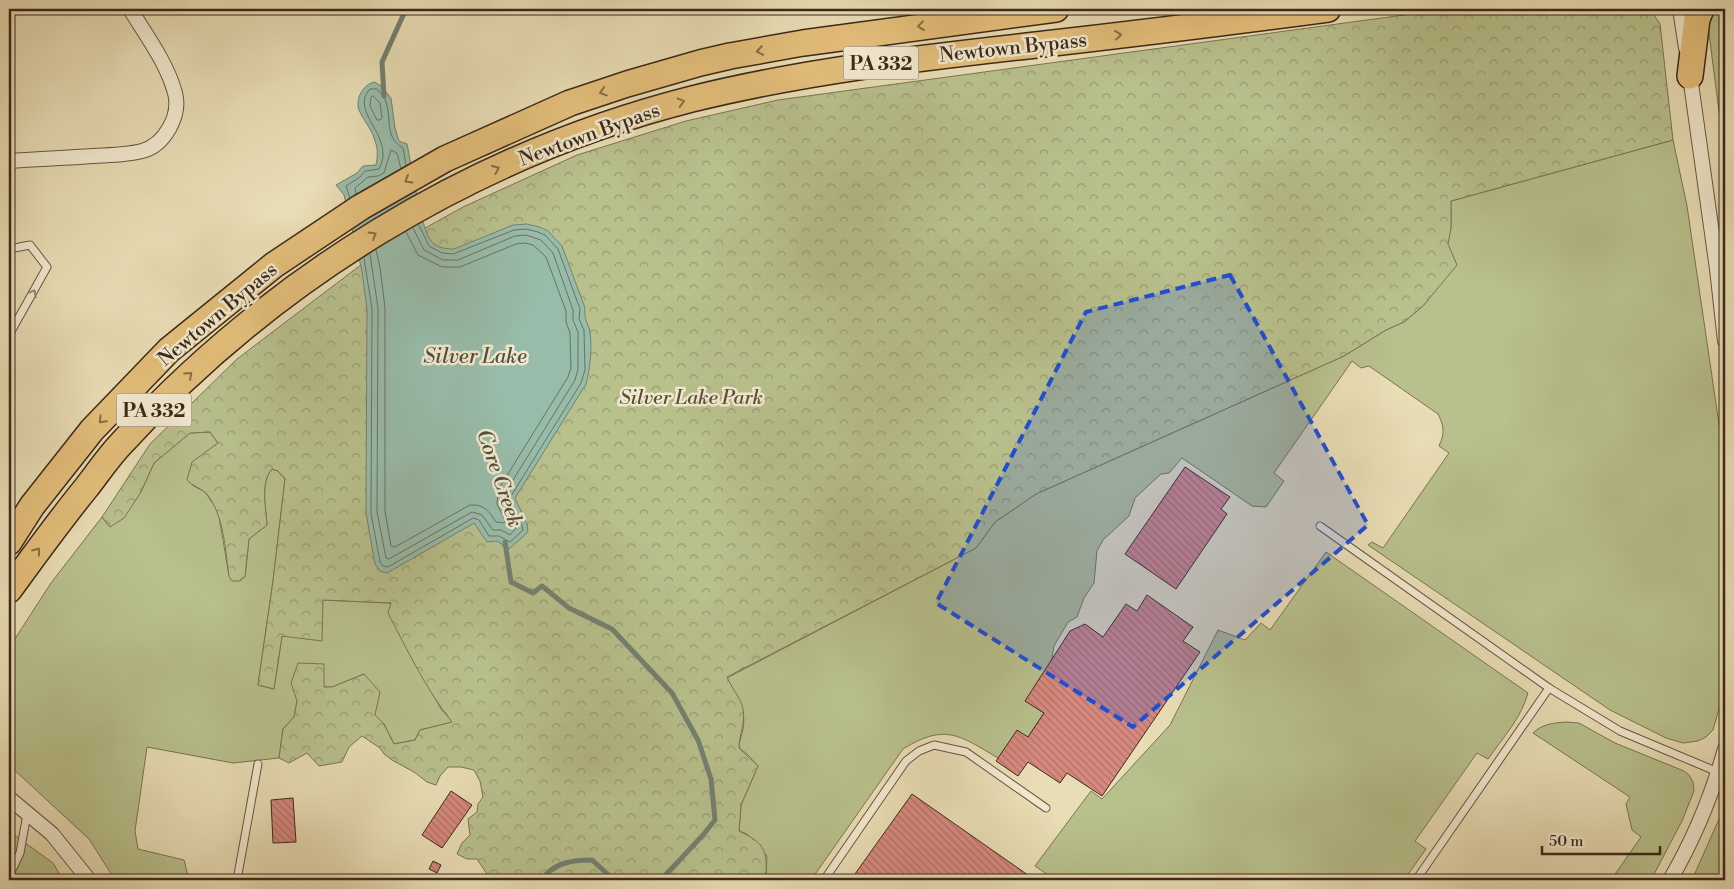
<svg xmlns="http://www.w3.org/2000/svg" width="1734" height="889" viewBox="0 0 1734 889" font-family="'Libre Bodoni',serif">
<style>
.grass{fill:#b8c08c;stroke:#7a7452}
.forest{fill:url(#forest-crowns);stroke:#7a7452}
.water{fill:#98bcaa;stroke:#738170}
.lines{fill:none;stroke-linecap:round;stroke-linejoin:round}
.shore{stroke:#6a7262;stroke-width:1}
.stream{stroke:#738170;stroke-width:5}
.building{fill:url(#building-back-hatch);stroke:#3c2919}
.lane-casing{stroke:#675640;stroke-width:9}
.street-casing{stroke:#675640;stroke-width:16}
.highway-casing{stroke:#3c2919;stroke-width:28}
.lane{stroke:#f1e9cf;stroke-width:7}
.street{stroke:#f1e9cf;stroke-width:14}
.highway{stroke:#e4be7a;stroke-width:25}
.oneway{stroke:#886c45}
.oneway2{stroke:#968974}
.marked{fill:#1d4ed8;fill-opacity:0.2;stroke:#1d4ed8;stroke-width:4;stroke-dasharray:10 6;stroke-linejoin:round}
.labels{text-anchor:middle;stroke-width:5;stroke-linejoin:round;paint-order:stroke}
.shield{fill:#f1e9cf;stroke:#726350;stroke-width:1}
.shield-label{font-size:19px;font-weight:bold;fill:#3c2919}
.street-label{font-size:20px;fill:#3c2919;stroke:#f1e9cf}
.park-label{font-size:20px;font-style:italic;fill:#5b4f36;stroke:#f1e9cf}
.water-label{font-size:21px;font-style:italic;fill:#534e3d;stroke:#f1e9cf}
</style>
<defs>
<pattern id="forest-crowns" width="20" height="18" patternUnits="userSpaceOnUse" patternTransform="scale(1.25)"><rect width="20" height="18" fill="#b8c08c"/><path d="M2 6a3 3 0 1 1 6 0M12 15a3 3 0 1 1 6 0" fill="none" stroke="#979c72"/></pattern>
<pattern id="building-back-hatch" width="6" height="6" patternUnits="userSpaceOnUse" patternTransform="scale(1.25)"><rect width="6" height="6" fill="#d7897f"/><path d="M-1 5l2 2M0 0l6 6M5-1l2 2" fill="none" stroke="#b07067"/></pattern>
</defs>
<rect width="100%" height="100%" fill="#e9ddb5"/>
<filter id="stains"><feTurbulence type="fractalNoise" baseFrequency=".004" numOctaves="4"/><feColorMatrix values="0 0 0 0 .2 0 0 0 0 .09 0 0 0 0 .02 0 0 0 .5 -.17"/></filter>
<radialGradient id="worn" r=".72"><stop offset=".6" stop-color="#630" stop-opacity="0"/><stop offset="1" stop-color="#630" stop-opacity=".3"/></radialGradient>
<g class="grass">
<polygon points="1709,9 1725,9 1725,158 1707,18"/>
<path d="M1673,140L1687,206L1721,438L1725,476V674L1719,709L1713,730L1706,737L1698,741L1683,743L1666,738L1610,710L1368,545L1372,542L1383,548L1449,453L1439,446C1445,433 1444,426 1438,414L1369,366L1361,368L1352,361L1274,473L1284,481L1266,507L1252,506L1182,458L1169,473L1161,474L1135,498L1129,516L1103,540L1097,551L1094,583L1084,598L1077,617L1068,622L1054,646L1051,663L1026,701L1044,713L1028,737L998,758C959,735 945,723 903,749L811,880H766L767,856L747,834L739,831L741,805L758,766L746,753L739,748C739,741 742,736 743,729C747,710 735,694 727,678L976,548L995,522L1036,494L1344,356L1386,330L1404,322L1423,306L1438,286L1451,228V201Z"/>
<path d="M210,432L218,443L207,452L192,485L205,492L218,511L229,575L245,577L249,539L267,525C266,508 260,482 272,469L278,471L285,479L273,581L258,685L274,689L282,636L322,600L391,603L401,637L441,709L453,722L420,730L415,740L394,744L384,724L375,715L364,674L332,687H324L297,701L294,717L283,729L279,758L233,763L147,747L135,831L138,849L184,860L189,880H115L89,839L9,765V648L51,583L102,517L110,527L141,492L154,463L190,433Z"/>
<path d="M1326,552L1528,693C1522,717 1502,739 1488,759L1477,753L1415,841L1426,849L1404,880H1055L1035,866L1091,791L1102,799L1170,725L1218,630L1245,640L1261,623L1270,630Z"/>
<path d="M1566,722L1579,723L1615,743L1684,771L1689,775L1693,782L1694,791L1682,821L1651,880H1611L1641,837L1632,830L1626,804L1630,797L1533,733C1542,724 1553,723 1566,722Z"/>
<polygon points="1725,805 1725,880 1692,880 1723,810"/>
<polygon points="9,831 53,863 63,880 9,880"/>
</g>
<path class="forest" d="M1448,9H1650L1660,24L1673,140L1451,201V228L1448,244L1457,265L1423,306L1404,322L1386,330L1344,356L1036,494L995,522L976,548L727,677C731,687 739,696 742,705C747,720 739,734 739,748L758,766L741,805L739,831C767,844 767,852 766,880H487V874L477,859H467L457,854L462,843L470,835L468,819L477,812L478,804L483,797L480,781L474,770L461,767H448L440,776L436,785L427,782L414,772L392,760L384,754L380,748L362,736L349,747L342,762L319,766L307,753L289,763L279,758L283,729L294,717L297,701L291,683L298,663L324,664V687H332L364,674L380,692L375,715L384,724L394,744L415,740L420,730L452,722C427,691 406,648 388,613L391,603L323,600L322,641L282,636L274,689L258,685L273,581L285,479L278,471L272,469C260,482 266,508 267,525L249,539L245,577L240,581H232L229,576C225,549 224,514 206,493C201,488 192,486 187,480L192,462L218,443L210,432L190,433L154,463L141,492L124,518L110,527L102,517L150,444L237,359L366,261L463,207L577,155L686,121L778,100Z"/>
<path class="water" d="M374,82L380,85L391,98L395,128L399,141L407,144C411,162 421,232 432,242C437,248 447,249 454,249L513,225L527,224L539,227L548,231L562,246L585,308C584,317 586,320 589,328C593,342 590,371 586,384L515,498L527,524L528,532L509,549L497,541L487,542L474,523L387,573L380,571L375,564L366,513L367,309L362,271L344,195L336,185L357,173L363,166L376,165C378,155 378,148 374,138C371,128 363,120 359,110C355,99 363,85 374,82Z"/>
<g class="lines">
<g class="shore">
<polygon points="373,96 380,103 382,118 380,120 377,120 370,106 371,98"/>
<polyline points="356,194 355,188 368,177 378,176 384,173 391,150 397,153 401,169"/>
<path d="M350,198L346,186L360,177L365,171L379,169C397,137 348,112 370,89H377C380,93 385,97 386,102C392,120 384,137 403,148L406,165"/>
<path d="M376,250L380,267L385,308V511L391,546L395,547L470,505C484,504 489,511 496,522L504,523L505,520L497,504L498,490L568,377L571,368L570,333L566,322V311L546,257L533,245L525,243L516,244L460,267H442L418,255L406,232"/>
<polyline points="370,254 378,308 377,512 386,558 389,559 472,512 482,515 493,530 501,530 510,535 516,528 505,502 505,493 575,380 578,369 578,332 573,320 573,310 553,253 541,240 526,235 515,236 458,260 443,260 424,250 413,228"/>
<path d="M364,258L372,309L371,513L380,562L383,566L388,567L473,518L479,520L489,536H499L510,542L523,530C521,518 510,507 511,496L581,383L585,370L584,330L579,319L580,309L558,249L545,235L538,232L526,229L514,230L453,254L442,253L429,246L419,225"/>
</g>
<g class="stream">
<polyline points="384,96 382,62 406,9"/>
<polyline points="505,542 511,582 533,593 542,586 569,608 612,629 672,693 698,740 711,779 715,820 703,835 661,880"/>
<path d="M542,880C554,862 573,860 592,860L614,880"/>
</g>
</g>
<g class="building">
<polygon points="1185,467 1230,497 1221,509 1227,514 1176,589 1125,554"/>
<polygon points="1147,595 1193,627 1183,641 1200,652 1102,796 1067,773 1060,783 1028,762 1018,776 996,761 1017,730 1028,737 1044,713 1025,701 1070,631 1085,624 1103,637 1126,604 1137,611"/>
<polygon points="451,791 472,805 442,848 422,835"/>
<polygon points="912,794 1035,880 865,880 855,874"/>
<polygon points="293,798 296,842 273,843 271,800"/>
<polygon points="433,861 441,865 437,873 429,869"/>
</g>
<g class="lines">
<defs>
<g id="lane">
<polyline points="9,249 30,245 47,267 9,335"/>
<polyline points="1320,526 1549,688 1620,731 1725,775"/>
<polyline points="9,876 20,853 27,814"/>
<polyline points="237,880 258,764"/>
<polyline points="824,880 906,761 919,751 934,745 966,752 1046,808"/>
<polyline points="1416,880 1549,688"/>
</g>
<g id="street">
<polyline points="1680,9 1686,48"/>
<polyline points="1689,69 1717,269 1725,341"/>
<path d="M9,161C37,159 65,158 93,156C109,155 127,155 142,151C165,145 181,115 175,93C167,63 146,35 130,9"/>
<polyline points="9,798 52,834 89,880"/>
<path d="M1670,880C1694,839 1712,795 1725,749"/>
</g>
<g id="highway">
<polyline points="1690,76 1697,19 1701,9"/>
<polyline points="9,542 32,506 92,430 169,350 274,265 361,207 445,159 570,103 627,84 700,63 730,56 803,43 1056,9"/>
<path d="M9,590C34,556 59,521 86,488C97,474 107,459 119,446C271,279 472,155 692,99C805,71 920,58 1036,45C1133,34 1231,22 1328,9"/>
</g>
</defs>
<use href="#lane" class="lane-casing"/>
<use href="#street" class="street-casing"/>
<use href="#highway" class="highway-casing"/>
<use href="#lane" class="lane"/>
<use href="#street" class="street"/>
<use href="#highway" class="highway"/>
</g>
<defs><path id="oneway-chevron" d="M-2-3.5L2.5 0L-2 3.5" fill="none" stroke-width="1.6" stroke-linecap="round" stroke-linejoin="round" transform="scale(1.25)"/></defs>
<g class="oneway">
<use href="#oneway-chevron" transform="translate(921 26) rotate(173)"/>
<use href="#oneway-chevron" transform="translate(1118 35) rotate(-6)"/>
<use href="#oneway-chevron" transform="translate(760 51) rotate(170)"/>
<use href="#oneway-chevron" transform="translate(603 92) rotate(162)"/>
<use href="#oneway-chevron" transform="translate(681 102) rotate(-15)"/>
<use href="#oneway-chevron" transform="translate(496 169) rotate(-23)"/>
<use href="#oneway-chevron" transform="translate(408 180) rotate(150)"/>
<use href="#oneway-chevron" transform="translate(373 235) rotate(-31)"/>
<use href="#oneway-chevron" transform="translate(189 375) rotate(-42)"/>
<use href="#oneway-chevron" transform="translate(102 420) rotate(134)"/>
<use href="#oneway-chevron" transform="translate(37 551) rotate(-54)"/>
</g>
<use class="oneway2" href="#oneway-chevron" transform="translate(33 293) rotate(-61)"/>
<path class="marked" d="M1230,275L1368,525L1133,727L936,603L1086,312Z"/>
<g class="labels">
<g class="shield">
<rect x="843.5" y="46.5" width="75" height="33" rx="4"/>
<rect x="116.5" y="393.5" width="75" height="33" rx="4"/>
</g>
<g class="shield-label">
<text x="881" y="70">PA 332</text>
<text x="154" y="417">PA 332</text>
</g>
<g class="street-label">
<text transform="translate(1013 47) rotate(-6)" y="7">Newtown Bypass</text>
<text transform="translate(589 134) rotate(-20)" y="7">Newtown Bypass</text>
<text transform="translate(217 314) rotate(-40)" y="7">Newtown Bypass</text>
</g>
<g class="park-label">
<text x="691" y="404">Silver Lake Park</text>
</g>
<g class="water-label">
<text x="475" y="363">Silver Lake</text>
<text transform="translate(500 478) rotate(71)" y="7">Core Creek</text>
</g>
</g>
<rect width="1734" height="889" fill="none" stroke="#e9ddb5" stroke-width="30"/>
<rect x="10" y="10" width="1714" height="869" fill="none" stroke="#3c2919" stroke-width="2.5"/>
<rect x="15" y="15" width="1704" height="859" fill="none" stroke="#3c2919"/>
<path d="M1542 846v8h118v-8" fill="none" stroke="#3c2919" stroke-width="2.5"/>
<text x="1549" y="846" font-size="15" fill="#3c2919" stroke="#f1e9cf" stroke-width="4" paint-order="stroke">50 m</text>
<rect width="100%" height="100%" filter="url(#stains)"/>
<rect width="100%" height="100%" fill="url(#worn)"/>
</svg>
